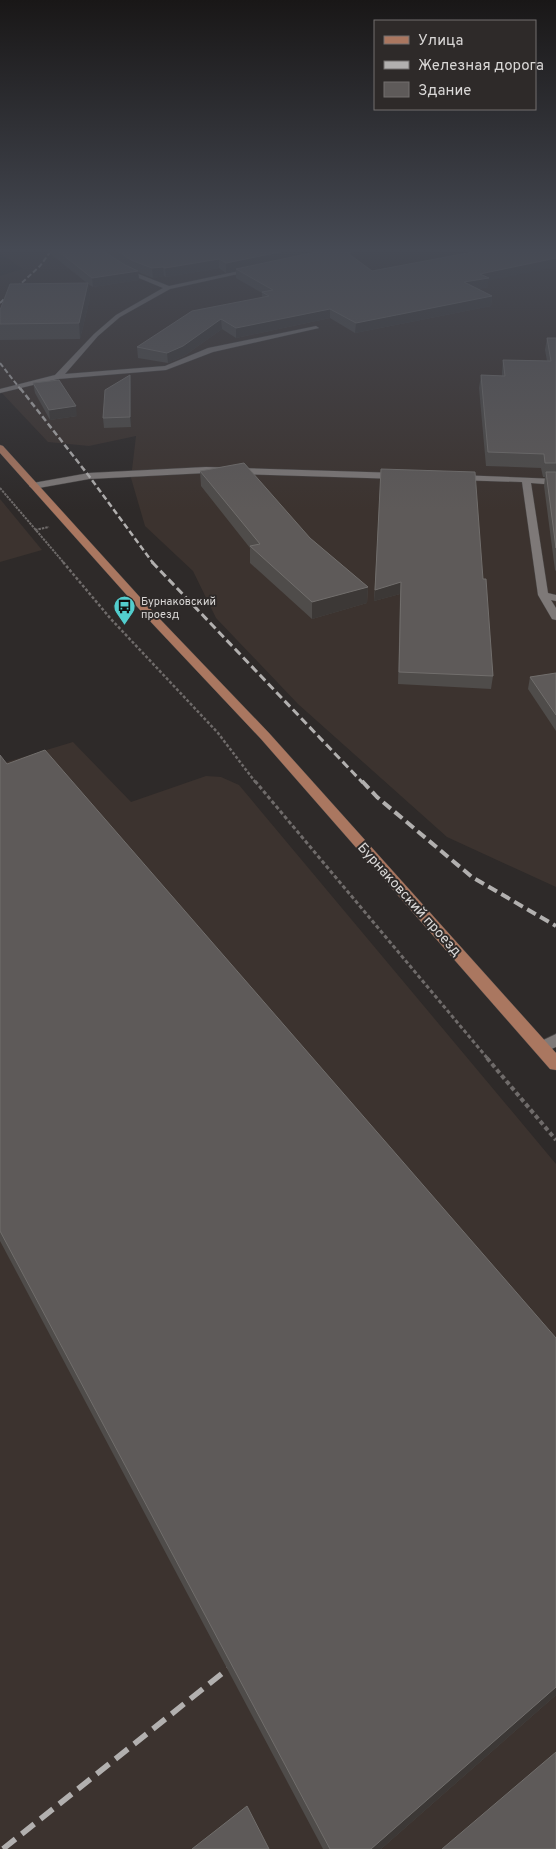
<svg xmlns="http://www.w3.org/2000/svg" width="556" height="1849" viewBox="0 0 556 1849" font-family="Overpass,sans-serif">
<style>
.built{fill:#3c332f}
.lines{fill:none;stroke-linecap:round;stroke-linejoin:round}
.lane-casing{stroke:#494645;stroke-width:1}
.primary-casing{stroke:#494645;stroke-width:1}
.path-far3{stroke:#6f6b6a;stroke-width:2;stroke-dasharray:2.5 1;stroke-linecap:butt}
.path-far2{stroke:#6f6b6a;stroke-width:2.5;stroke-dasharray:3 2;stroke-linecap:butt}
.path-far1{stroke:#6f6b6a;stroke-width:3;stroke-dasharray:4 2.5;stroke-linecap:butt}
.path{stroke:#6f6b6a;stroke-width:4;stroke-dasharray:4.5 3;stroke-linecap:butt}
.lane{fill:#7e7978;fill-rule:evenodd}
.primary{fill:#aa7760;fill-rule:evenodd}
.rail-far4{stroke:#b2b0af;stroke-width:2;stroke-dasharray:5 2.5;stroke-linecap:butt}
.rail-far3{stroke:#b2b0af;stroke-width:2.5;stroke-dasharray:6 3;stroke-linecap:butt}
.rail-far2{stroke:#b2b0af;stroke-width:3;stroke-dasharray:8 4;stroke-linecap:butt}
.rail-far1{stroke:#b2b0af;stroke-width:4;stroke-dasharray:10 5;stroke-linecap:butt}
.rail{stroke:#b2b0af;stroke-width:5.5;stroke-dasharray:16 8;stroke-linecap:butt}
.wall{fill:#4f4c4a}
.shaded-wall{fill:#3c3836}
.building{fill:#5e5a59;stroke:#716e6c}
.labels{text-anchor:middle;stroke-width:4;stroke-linejoin:round;paint-order:stroke}
.far-poi-label{font-size:11px;fill:#d9d7d6;stroke:#2e2a29;text-anchor:start}
.street-label{font-size:14px;fill:#d9d7d6;stroke:#2e2a29}
</style>
<rect width="100%" height="100%" fill="#2e2a29"/>
<g class="built">
<polygon points="0,251 556,251 556,887 447,837 298,704 216,618 193,571 145,526 131,478 136,436 89,446 48,442 0,391 0,276 23,269 0,253"/>
<polygon points="0,499 42,550 0,562"/>
<polygon points="73,742 131,802 206,776 221,777 239,785 556,1164 556,1849 0,1849 0,764"/>
</g>
<g class="lines">
<defs>
<g id="lane">
<polygon points="92,251 100,251 131,271 169,286 253,268 256,270 170,289 120,317 98,336 65,374 165,366 208,348 316,326 319,328 213,352 166,370 58,379 0,393 0,389 55,375 94,334 116,315 163,288 127,273"/>
<polygon points="342,251 356,251 328,258 325,256"/>
<polygon points="206,467 399,473 403,476 399,479 206,473 89,479 33,489 29,486 33,483 89,473"/>
<polygon points="458,475 556,479 556,485 531,483 548,593 556,595 556,601 551,600 556,608 556,620 552,619 538,595 522,482 455,480 455,476"/>
<polygon points="556,1034 556,1047 542,1053 537,1051 534,1047 537,1043"/>
</g>
<polygon id="primary" points="0,445 3,446 157,616 269,733 556,1053 556,1070 550,1069 261,739 149,620 0,453"/>
</defs>
<use href="#lane" class="lane-casing"/>
<use href="#primary" class="primary-casing"/>
<g class="path-far3">
<polyline points="0,488 64,563"/>
<polyline points="35,530 49,527"/>
</g>
<polyline class="path-far2" points="63,562 110,618 218,733 256,783"/>
<polyline class="path-far1" points="255,781 488,1059"/>
<polyline class="path" points="487,1058 556,1140"/>
<use href="#lane" class="lane"/>
<use href="#primary" class="primary"/>
<g class="rail-far4">
<polyline points="0,303 40,266 51,251"/>
<polyline points="0,363 21,390"/>
</g>
<polyline class="rail-far3" points="20,388 89,476 153,563"/>
<polyline class="rail-far2" points="152,562 363,783"/>
<polyline class="rail-far1" points="362,781 377,797 472,877 556,926"/>
<polyline class="rail" points="3,1849 239,1660"/>
</g>
<g class="wall">
<polygon points="47,251 103,251 126,266 104,251 345,251 372,271 488,281 488,287 478,289 492,296 491,306 355,333 330,318 236,338 222,329 184,356 168,363 138,358 137,347 262,297 262,293 236,278 236,271 226,273 219,268 166,277 164,276 153,278 138,272 139,280 93,287 88,284 90,298 80,339 0,340 0,310 87,283"/>
<polygon points="547,338 556,338 556,571 555,570 544,486 545,477 543,477 541,468 486,466 479,388 481,375 502,376 502,372 503,360 547,361 545,350"/>
<polygon points="33,383 77,416 50,420 35,393"/>
<polygon points="131,385 131,427 104,428 103,418"/>
<polygon points="381,469 483,579 493,676 491,689 398,684 400,594 374,601"/>
<polygon points="200,471 310,538 368,587 367,603 312,619 250,563 250,548 201,486"/>
<polygon points="556,673 556,731 528,689 530,677"/>
<polygon points="0,755 556,1695 381,1849 323,1849 0,1241"/>
</g>
<g class="shaded-wall">
<polygon points="285,251 330,251 236,269 236,271 226,273 226,263"/>
<polygon points="556,258 556,267 488,281 488,287 463,292 464,282 480,274"/>
<polygon points="219,259 219,268 166,277 165,268"/>
<polygon points="163,267 164,276 153,278 152,268"/>
<polygon points="138,271 139,280 93,287 92,278"/>
<polygon points="88,283 90,298 80,339 79,323"/>
<polygon points="492,296 491,306 355,333 356,323"/>
<polygon points="330,309 330,318 236,338 236,328"/>
<polygon points="221,319 222,329 184,356 168,363 167,353"/>
<polygon points="130,375 131,385 131,427 130,417"/>
<polygon points="76,406 77,416 50,420 49,410"/>
<polygon points="401,582 400,594 374,601 375,590"/>
<polygon points="368,587 367,603 312,619 312,602"/>
<polygon points="556,1687 556,1695 381,1849 371,1849"/>
</g>
<g class="building">
<polygon points="58,251 103,251 125,265 138,271 92,278"/>
<polygon points="118,251 285,251 226,263 219,259 165,268 163,267 152,268 131,260"/>
<polygon points="320,251 345,251 372,271 478,251 556,251 556,258 480,274 489,278 464,282 492,296 356,323 330,309 236,328 221,319 183,346 167,353 137,347 192,311 269,296 262,292 273,290 236,269"/>
<polygon points="88,283 79,323 0,324 0,310 10,284"/>
<polygon points="547,338 556,338 556,463 545,463 544,454 488,452 481,375 505,376 503,360 551,361"/>
<polygon points="130,375 130,417 103,418 105,390"/>
<polygon points="59,380 76,406 49,410 33,383"/>
<polygon points="244,463 310,538 368,587 312,602 250,546 260,544 200,471"/>
<polygon points="381,469 475,472 483,579 486,579 493,676 399,672 401,582 375,590"/>
<polygon points="546,472 556,472 556,548"/>
<polygon points="556,673 556,715 530,677"/>
<polygon points="45,750 556,1338 556,1687 371,1849 330,1849 0,1231 0,755 7,764"/>
<polygon points="556,1752 556,1849 442,1849"/>
<polygon points="247,1806 269,1849 192,1849"/>
</g>
<linearGradient id="sky" x2="0" y2="1"><stop stop-color="#191717"/><stop offset="0.49" stop-color="#464a54"/><stop offset="1" stop-color="#464a54" stop-opacity="0"/></linearGradient>
<rect width="556" height="510" fill="url(#sky)"/>
<defs>
<symbol id="bus-pin" viewBox="-11 -11 22 30"><path d="M0 17L-7.5 6A9.5 9.5 0 1 1 7.5 6Z" fill="#52cdcd" stroke="#2e2a29"/><path d="M-5-6H5V4H4V6H2V4H-2V6H-4V4H-5ZM-3.5-4V0h7V-4ZM-3.5 1.2v1.5H-2V1.2ZM2 1.2v1.5H3.5V1.2Z" fill="#111"/></symbol>
</defs>
<g fill-rule="evenodd">
<use href="#bus-pin" x="112" y="594" width="25" height="34"/>
</g>
<g class="labels">
<g class="far-poi-label">
<text x="141" y="605">Бурнаковский<tspan x="141" dy="13">проезд</tspan></text>
</g>
<g class="street-label">
<text transform="translate(410 899) rotate(48)" y="5">Бурнаковский проезд</text>
</g>
</g>
<rect x="374" y="20" width="162" height="90" fill="#2e2a29" stroke="#726f6e"/>
<rect x="384" y="36" width="25" height="8" fill="#aa7760" stroke="#726f6e"/>
<text x="418" y="45" font-size="15" fill="#d9d7d6">Улица</text>
<rect x="384" y="61" width="25" height="8" fill="#b2b0af" stroke="#726f6e"/>
<text x="418" y="70" font-size="15" fill="#d9d7d6">Железная дорога</text>
<rect x="384" y="82" width="25" height="15" fill="#5e5a59" stroke="#726f6e"/>
<text x="418" y="95" font-size="15" fill="#d9d7d6">Здание</text>
</svg>
